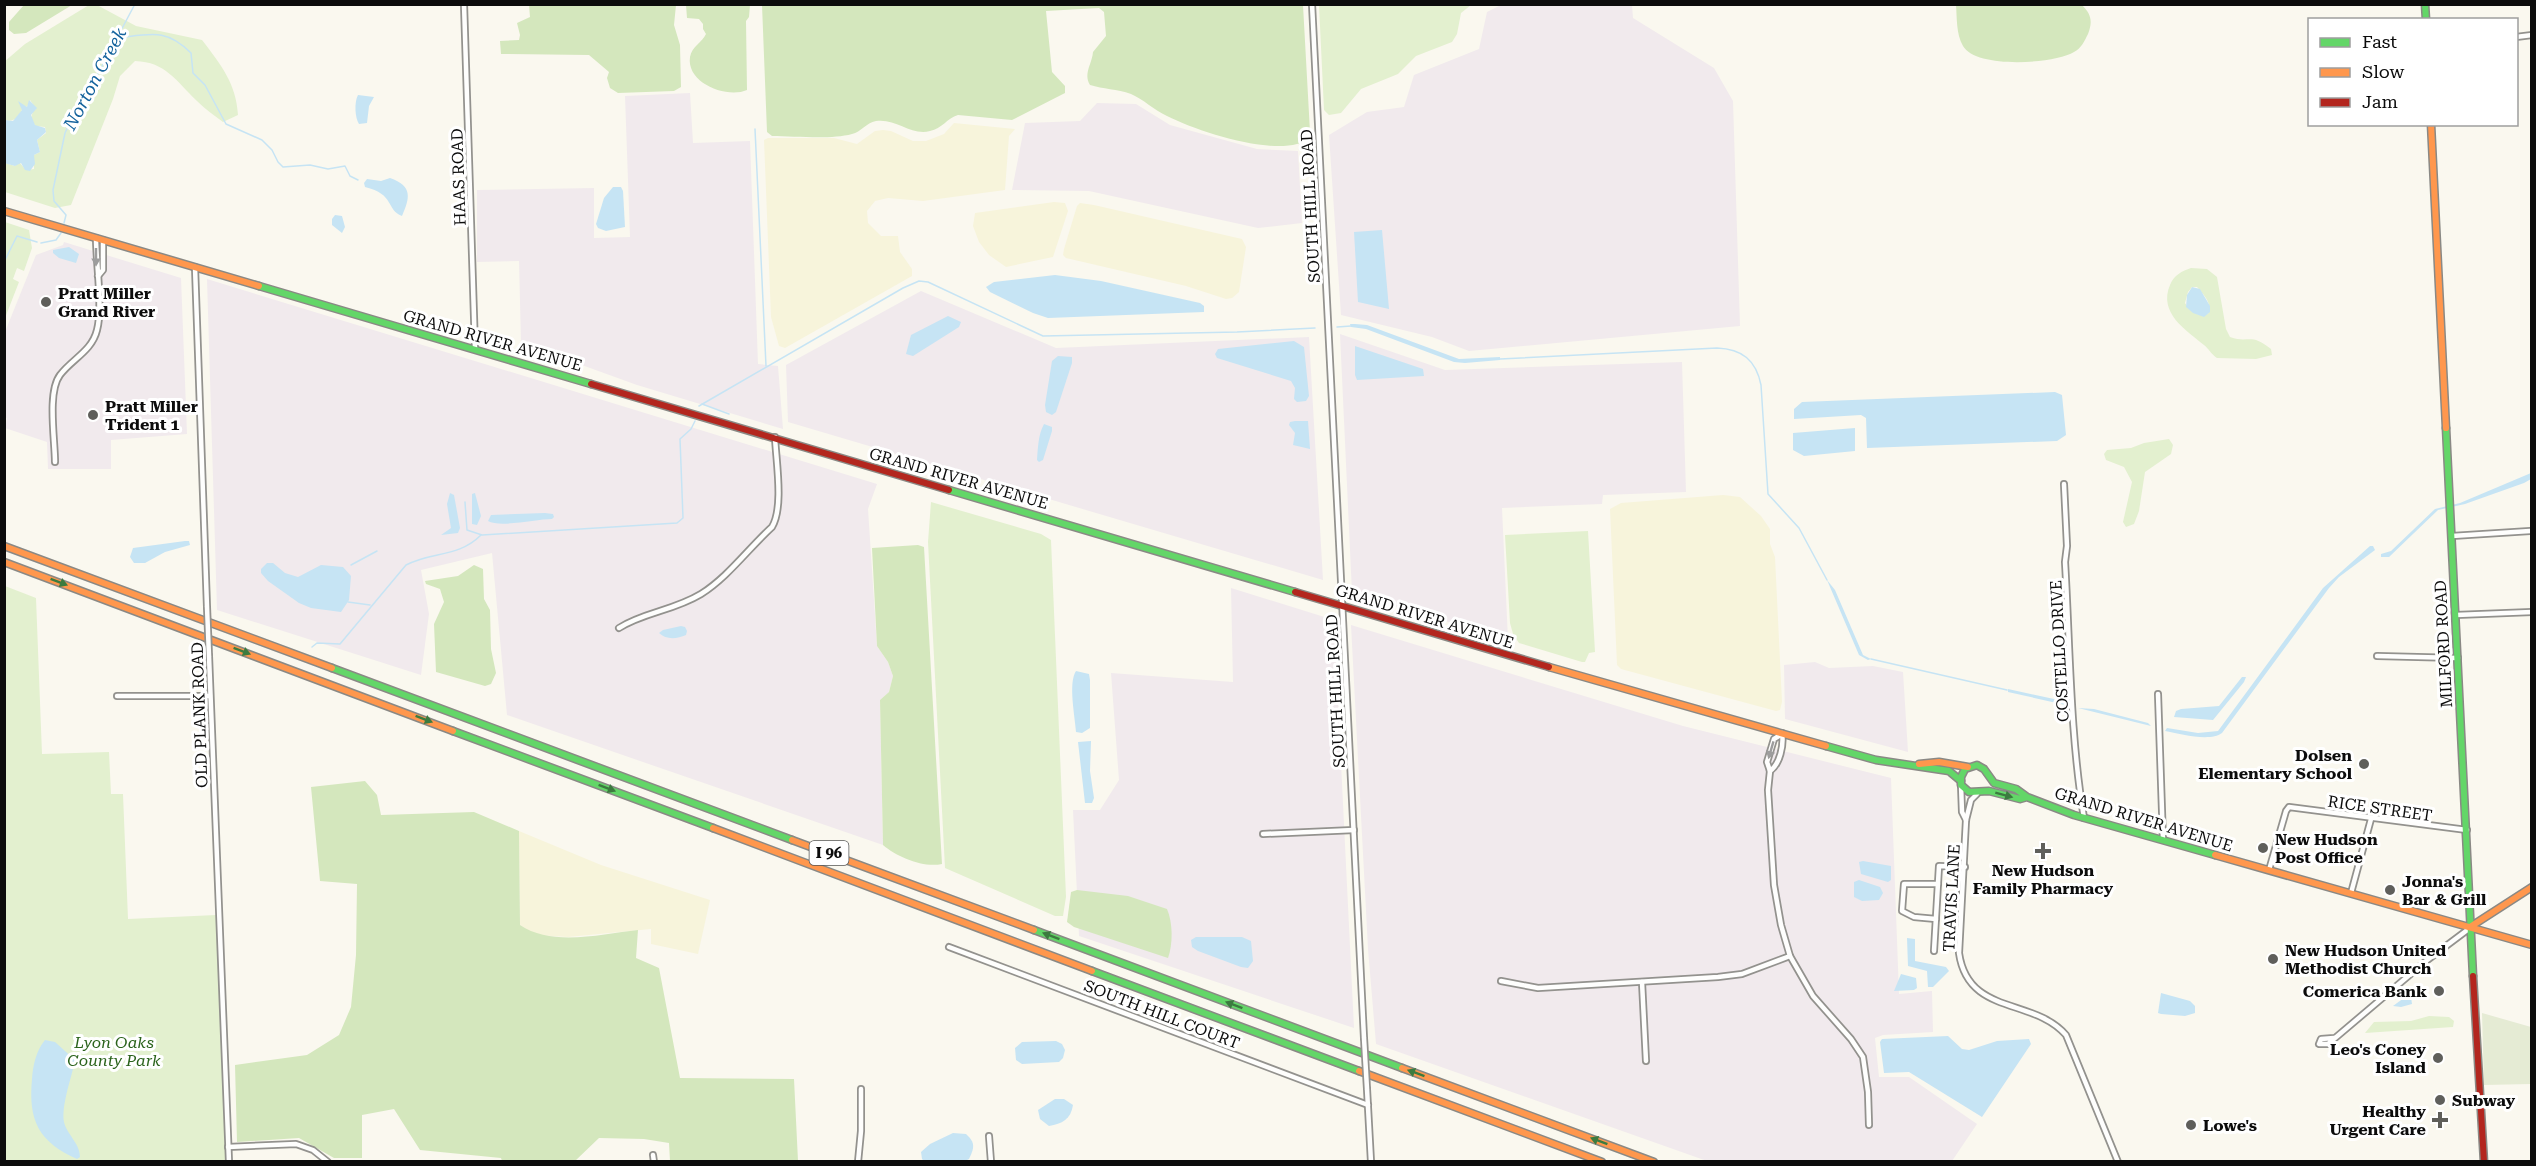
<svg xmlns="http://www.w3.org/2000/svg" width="2536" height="1166" viewBox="0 0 2536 1166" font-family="'Roboto Serif',serif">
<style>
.industrial{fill:#f1eaed}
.farmland{fill:#f7f4db}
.green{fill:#e3f0cf;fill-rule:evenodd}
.forest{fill:#d4e7bd}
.cemetery{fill:#e5ebd4}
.water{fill:#c6e4f4}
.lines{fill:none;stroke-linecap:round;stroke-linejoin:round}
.stream{stroke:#c6e4f4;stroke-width:1.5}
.street-casing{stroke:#93928e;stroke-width:8}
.fast-casing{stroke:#8a8985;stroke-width:9}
.slow-casing{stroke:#8a8985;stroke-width:9}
.jam-casing{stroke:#8a8985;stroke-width:9}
.street{stroke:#fefefd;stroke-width:4.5}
.fast{stroke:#63d668;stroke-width:6}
.slow{stroke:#ff974d;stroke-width:6}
.jam{stroke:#b3261e;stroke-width:6}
.street-bridge-casing{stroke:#93928e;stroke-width:8;stroke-linecap:butt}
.street-bridge{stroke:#fefefd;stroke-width:4.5}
.oneway{fill:#9d9d9d}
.oneway2{fill:#3c7b3f}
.poi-dot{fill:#5f5f5b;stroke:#fff;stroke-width:2}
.labels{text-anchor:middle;stroke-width:6;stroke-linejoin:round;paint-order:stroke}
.shield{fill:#fff;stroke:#555;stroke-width:1.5}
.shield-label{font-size:15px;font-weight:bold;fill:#0c0c0c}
.street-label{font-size:16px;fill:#0c0c0c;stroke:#fff}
.poi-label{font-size:16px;font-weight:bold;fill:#0c0c0c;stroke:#fff;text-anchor:start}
.park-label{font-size:16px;font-style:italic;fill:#2b631c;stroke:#fff}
.water-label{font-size:18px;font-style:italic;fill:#15639d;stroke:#fff}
</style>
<rect width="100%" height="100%" fill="#faf8ef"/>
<g class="industrial">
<polygon points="1501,5 1632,5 1633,18 1714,68 1733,101 1740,326 1469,351 1432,337 1341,315 1329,135 1367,112 1404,107 1414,75 1479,49 1487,12"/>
<polygon points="690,93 693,143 750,141 758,364 778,366 783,429 637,385 521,343 519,261 477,262 477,190 594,188 594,238 630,237 625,96"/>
<polygon points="1097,103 1136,104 1170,125 1257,149 1298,151 1302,223 1258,228 1089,191 1012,190 1025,123 1080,121"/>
<polygon points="64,242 181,278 187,434 111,440 111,469 48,469 47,442 5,428 7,418 4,417 5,332 36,255 63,245"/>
<polygon points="207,279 877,484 868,509 877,646 888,662 893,676 889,692 880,700 883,845 507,715 492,553 421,570 429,614 421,675 217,610"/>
<polygon points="921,291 1056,348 1309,337 1323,580 788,422 786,365"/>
<polygon points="1340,334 1445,370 1682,362 1686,492 1603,495 1602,504 1502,508 1508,640 1352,593"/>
<polygon points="1231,588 1334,620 1354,1028 1079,936 1073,810 1100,810 1119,780 1111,673 1233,682"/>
<polygon points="1351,625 1683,726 1891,778 1899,994 1932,991 1933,1032 1883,1035 1875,1038 1879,1077 1909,1077 1977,1124 1952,1161 1707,1161 1376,1044 1368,949"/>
<polygon points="1815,662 1829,668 1873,666 1903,672 1908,752 1785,719 1784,665"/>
</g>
<g class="farmland">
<polygon points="954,123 1015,129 1009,136 1005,190 923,201 888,198 875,201 867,211 868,223 881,236 898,236 900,252 912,269 912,276 785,348 779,346 771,317 764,140 768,138 834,138 857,144 875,131 883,130 891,131 913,141 926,141 944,134"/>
<polygon points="1054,202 1065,203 1068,211 1053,257 1006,267 989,255 979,242 973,226 975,213"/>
<polygon points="1080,203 1094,205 1242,239 1246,247 1239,292 1232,298 1226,299 1186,286 1066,258 1063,255 1064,249 1077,206"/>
<polygon points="1723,495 1740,497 1761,516 1770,529 1770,544 1775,557 1782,702 1780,710 1776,711 1621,669 1617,665 1610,509 1621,503"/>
<polygon points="519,831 601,865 710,900 698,954 651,944 651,929 568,937 534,935 520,925"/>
</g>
<g class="green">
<path d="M89,5H97L136,26L202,40C221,65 236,83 238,115L223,122C214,115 205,109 197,101C176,81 166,62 135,61L120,76L113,99L71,205L55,208L5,192V163L15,166L19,162L26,170L34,169V155L40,152L37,140L46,133L45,127L35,126L31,118L33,111L36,109L30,100L27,107L22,105V110C18,117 13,123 5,120L4,62L25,44Z"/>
<polygon points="1319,5 1319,4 1471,5 1461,13 1457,34 1452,42 1416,56 1398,74 1361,89 1341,113 1329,115 1324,110"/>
<polygon points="5,222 29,230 32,248 24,271 17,268 13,279 19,282 5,318"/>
<path d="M2191,268L2207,269L2217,277L2226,329L2230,337C2249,344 2250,332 2271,349L2272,355L2256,359L2217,358C2211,354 2209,349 2204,345C2186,330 2158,313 2170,285C2174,275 2182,271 2191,268ZM2192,287H2197C2204,295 2213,304 2208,314C2196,315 2192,314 2185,303L2188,292Z"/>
<polygon points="2169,439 2173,445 2171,454 2145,472 2139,511 2134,524 2126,527 2123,522 2132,482 2124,467 2106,460 2104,454 2107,450 2131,448 2144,443"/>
<polygon points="931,502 1041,534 1051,540 1066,897 1063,916 1055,916 945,868 928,542"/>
<polygon points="1588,531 1595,652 1589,653 1585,662 1582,662 1519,643 1513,634 1510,623 1505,535"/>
<polygon points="5,586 36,598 42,754 109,752 111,794 123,794 128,919 216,915 228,1161 5,1161"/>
<polygon points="2429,1016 2449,1017 2454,1021 2453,1027 2365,1033 2374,1022 2411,1021"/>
</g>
<g class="forest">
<polygon points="24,5 24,4 72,5 26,33 14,34 9,30 9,22"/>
<polygon points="529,5 676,5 674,25 680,45 681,87 674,91 618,93 610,88 607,78 609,72 589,55 501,54 500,41 519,40 520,35 517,23 530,17"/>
<path d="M686,5H750L749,17L746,21L747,90C727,99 686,83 690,57C692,46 702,43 706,34L703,29V24L699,19L687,18Z"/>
<path d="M762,5H1303L1310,132C1307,138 1304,143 1297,144C1264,153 1197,131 1167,116C1154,110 1143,99 1131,94C1117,89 1103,89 1090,85C1083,74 1092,64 1093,52L1106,36L1104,12L1099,8L1046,11L1052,72L1065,86V93L1012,120L958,115C947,118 942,129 930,131C911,136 896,118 876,121C866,123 861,132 852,134C830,140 795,136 772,136L767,132Z"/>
<path d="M1956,5H2082C2091,14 2093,21 2088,34C2085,40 2081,49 2074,52C2054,64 1976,69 1963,46C1956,34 1957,17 1956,5Z"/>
<path d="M918,545L924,547L942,864C923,868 897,857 883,845L880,700L889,692L893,676L888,662L877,646L872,548Z"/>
<polygon points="474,565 483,569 484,599 490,610 491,649 496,673 491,684 485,686 436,672 434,624 444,602 440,589 426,584 425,581 458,576"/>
<path d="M365,781L377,795L381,815L474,812L519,831L520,925C552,947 602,934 638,930L636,958L659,968L680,1078L794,1079L798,1161H670L669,1143L644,1139L599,1138L575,1161H502L501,1158L420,1150L394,1109L362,1115V1158H334L299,1138L237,1142L235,1065L307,1055L339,1035L351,1007L356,955L357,884L320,881L311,787Z"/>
<path d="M1077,890L1128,896L1167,909C1173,923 1173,944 1168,958L1074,927L1067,922L1071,892Z"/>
</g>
<polygon class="cemetery" points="2482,1013 2531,1027 2531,1084 2484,1085"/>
<g class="water">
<path d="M358,95L374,97L369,106L367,123L359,124C355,118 354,102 358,95Z"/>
<polygon points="29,100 37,108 31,115 35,125 45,128 46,132 37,140 40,152 34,155 35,164 30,171 25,170 21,163 15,166 4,163 5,120 13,121 22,110 18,101 27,107"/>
<path d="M390,178C413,186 410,198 402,216C386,210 395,194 365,187L364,183L367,179L381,181Z"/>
<polygon points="613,187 621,187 623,191 625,227 606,231 598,228 596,224 604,198"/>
<polygon points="335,215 342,216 345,227 342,233 332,225 332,219"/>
<polygon points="1382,230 1389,309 1358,302 1354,232"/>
<polygon points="69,247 79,254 76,263 59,258 53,253 53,250"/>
<polygon points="1055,275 1101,281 1200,303 1204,306 1204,312 1048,318 1033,313 990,292 986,287 994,282"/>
<polygon points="2192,287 2200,289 2210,306 2210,312 2204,317 2193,313 2186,307 2187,295"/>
<polygon points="948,316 961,322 959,327 913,356 906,354 911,335"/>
<polygon points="1355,324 1367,325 1459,359 1500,357 1500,360 1465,363 1454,362 1366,329 1351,327 1350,324"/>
<polygon points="1294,341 1304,347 1309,396 1306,401 1297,402 1294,399 1295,388 1291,381 1217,358 1215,354 1218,349"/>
<polygon points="1355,346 1423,369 1424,376 1357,380 1355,375"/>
<polygon points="1058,356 1072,357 1072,363 1056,412 1052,415 1046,412 1045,405 1052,361"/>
<polygon points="2055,392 2062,395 2066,435 2057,441 1867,448 1866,418 1861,415 1794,419 1794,409 1802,402"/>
<polygon points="1295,421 1308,421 1310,449 1293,445 1295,433 1289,425 1290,422"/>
<path d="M1044,424L1052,427V431L1043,460L1039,462L1037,460C1038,448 1038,435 1044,424Z"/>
<polygon points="1855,428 1855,451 1804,456 1793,450 1793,433"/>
<polygon points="2531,473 2531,479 2524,483 2465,504 2438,510 2389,557 2381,557 2381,554 2391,551 2435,509 2460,503"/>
<polygon points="450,493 454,495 460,528 458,533 441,535 451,528 447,504"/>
<polygon points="475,493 481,516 477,525 472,524 472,494"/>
<path d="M545,513L553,514L554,517L552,519C537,519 500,528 488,521L491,515Z"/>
<polygon points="185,541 189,541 190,545 165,552 145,563 134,563 130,557 133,548"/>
<path d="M2370,546H2373L2375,550L2339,577L2329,588L2222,733C2210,742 2180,734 2165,731L2167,728L2198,733L2218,731L2323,588Z"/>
<polygon points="267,563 273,563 285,573 298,577 321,565 343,567 351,576 349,600 341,612 311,608 299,603 268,581 261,573 261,569"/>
<polygon points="1827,580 1835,590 1863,655 1871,659 1868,660 1859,655"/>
<path d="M681,626L685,627L687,631L686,635C677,639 666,640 659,633L663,630Z"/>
<path d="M1076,671L1089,674L1090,680V728L1082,733L1076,732C1075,716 1068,683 1076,671Z"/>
<polygon points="2242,677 2246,677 2244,682 2213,720 2174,717 2176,711 2181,709 2219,706"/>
<polygon points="2008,689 2054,699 2070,706 2008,692"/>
<polygon points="2078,708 2094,709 2148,723 2151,726"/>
<polygon points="1091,741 1090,771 1094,798 1092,803 1085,803 1078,742"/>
<polygon points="1863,861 1891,866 1891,880 1888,882 1861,874 1859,862"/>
<polygon points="1859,880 1880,887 1883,893 1879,900 1862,901 1854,897 1854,882"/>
<polygon points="1196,937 1242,937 1251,941 1253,961 1248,968 1241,967 1198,951 1192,947 1191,940"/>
<polygon points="1907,938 1915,939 1915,961 1946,967 1949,971 1933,987 1928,987 1927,971 1908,966"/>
<polygon points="1901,974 1916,978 1917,988 1914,990 1894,991"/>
<polygon points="2161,993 2190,1001 2195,1006 2195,1013 2185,1016 2161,1014 2158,1013"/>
<polygon points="2408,995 2411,997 2412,1004 2401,1007 2393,1006"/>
<polygon points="1948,1036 1962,1049 1969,1050 1997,1041 2029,1039 2031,1044 1982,1117 1909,1072 1884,1073 1880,1042 1882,1039"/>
<path d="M45,1040L55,1042L75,1060C72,1077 61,1105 64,1122C67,1135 80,1143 80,1157L77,1159C39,1142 28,1121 32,1079C33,1065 36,1051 45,1040Z"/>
<polygon points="1056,1041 1062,1044 1065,1050 1063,1058 1059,1062 1022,1064 1016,1060 1015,1048 1022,1042"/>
<path d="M1055,1099H1064L1073,1105C1071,1119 1062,1124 1049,1126L1040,1119L1038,1110Z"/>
<path d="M953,1133L966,1134C976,1143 974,1148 969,1159L963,1162H925L922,1159L921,1152L930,1144Z"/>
</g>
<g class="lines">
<g class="stream">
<path d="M118,38C151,34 166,28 191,53L193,73L205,85L226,124L262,140L272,150L278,162L283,167L310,165L328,169L345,166L350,176L358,180"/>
<polyline points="755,129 766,366"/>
<polyline points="64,223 66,215 54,201 53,190 65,133 77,107 92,85 135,4"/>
<polyline points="41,243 56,240 61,233"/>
<polyline points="4,262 17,236 37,242"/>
<polyline points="1337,327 1351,326"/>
<path d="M1500,359L1717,348C1742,349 1756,360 1761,385L1768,494L1799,528L1827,580"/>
<polyline points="702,404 729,414"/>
<polyline points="699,406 903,288 919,281 928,282 1043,336 1237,332 1315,328"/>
<polyline points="465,502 467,530 482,535 677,523 683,518 680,439 691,429 695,421"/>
<polyline points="351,565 377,551"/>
<polyline points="348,602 370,605"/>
<path d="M312,647L317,643L340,644L406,565C432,551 458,558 481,535"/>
<polyline points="1871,659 2007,690"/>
</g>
<defs>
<g id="street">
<polyline points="464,4 475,348"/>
<polyline points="1312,4 1364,1038"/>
<polyline points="2516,37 2532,35"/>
<polyline points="195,267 207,607"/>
<polyline points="98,276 103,270 103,240"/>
<path d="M55,462C55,440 47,392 60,375C72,359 92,351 97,330C103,308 96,262 96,238"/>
<path d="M2064,484L2067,546L2065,562C2070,646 2070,735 2084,818"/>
<polyline points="2452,536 2530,531"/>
<polyline points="2456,615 2532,612"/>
<path d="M619,628C644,612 673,611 701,594C728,577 748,549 772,527C784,507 776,461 775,437"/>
<polyline points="209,656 229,1162"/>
<polyline points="2377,656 2458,658"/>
<polyline points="2158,694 2163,840"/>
<polyline points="117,696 210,696"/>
<polyline points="1782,734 1774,739 1767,762 1770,771 1768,790 1774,885 1781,925 1790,956 1813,996 1851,1039 1863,1057 1868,1092 1869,1125"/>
<path d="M1770,771C1780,764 1784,745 1782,733"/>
<polyline points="1961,785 1962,812 1966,820"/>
<path d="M1977,794L1971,800L1966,820L1959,953C1968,1016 2033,997 2066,1035L2118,1162"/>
<polyline points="1263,834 1354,830"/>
<polyline points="2269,870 2286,811 2289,807 2467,830"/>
<polyline points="2351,893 2371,819"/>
<polyline points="1936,919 1914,917 1902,911 1904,884 1938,884"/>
<polyline points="949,947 1368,1105"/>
<polyline points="1934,951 1939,866 1965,867"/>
<polyline points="1501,981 1538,988 1718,977 1742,974 1790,956"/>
<polyline points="1642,982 1646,1061"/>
<polyline points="2334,1038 2321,1039 2319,1044 2328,1044 2426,961 2470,928"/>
<polyline points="1367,1089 1371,1162"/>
<polyline points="989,1136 991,1162"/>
<polyline points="228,1147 296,1144 313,1150 328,1162"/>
<polyline points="653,1155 654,1162"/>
<polyline points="858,1162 861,1131 861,1089"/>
</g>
<g id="fast">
<polyline points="2425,4 2426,20"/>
<polyline points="259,286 591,384"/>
<polyline points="2446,428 2473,976"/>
<polyline points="949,490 1295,592"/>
<polyline points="332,668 792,840"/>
<polyline points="453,731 713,828"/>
<polyline points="1826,746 1876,760 1949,771 1961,781"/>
<polyline points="2027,797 2020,799 1989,791 1969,792 1961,785 1961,777 1965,769 1977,765 1984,769 1994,783 2016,789 2027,797 2074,815 2215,855"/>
<polyline points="1034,930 1402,1068"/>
<polyline points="1092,971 1359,1071"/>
</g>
<g id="slow">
<polyline points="2431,124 2446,428"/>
<polyline points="4,211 259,286"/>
<polyline points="4,546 332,668"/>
<polyline points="4,562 453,731"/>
<polyline points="1549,667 1826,746"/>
<polyline points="1919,764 1939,762 1968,767"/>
<polyline points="713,828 1092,971"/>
<polyline points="792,840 1034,930"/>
<polyline points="2215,855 2532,945"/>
<polyline points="2470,927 2532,887"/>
<polyline points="1402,1068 1654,1162"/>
<polyline points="1359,1071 1602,1162"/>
</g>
<g id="jam">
<polyline points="591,384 949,490"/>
<polyline points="1295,592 1549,667"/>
<polyline points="2473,976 2484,1162"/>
</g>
</defs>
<use href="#street" class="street-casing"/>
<use href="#fast" class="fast-casing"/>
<use href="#slow" class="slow-casing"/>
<use href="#jam" class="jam-casing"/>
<use href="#street" class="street"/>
<use href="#fast" class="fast"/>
<use href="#slow" class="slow"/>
<use href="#jam" class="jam"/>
<defs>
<g id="street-bridge">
<polyline points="207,607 209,656"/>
<polyline points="1364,1038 1367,1089"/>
</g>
</defs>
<use href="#street-bridge" class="street-bridge-casing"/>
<use href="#street-bridge" class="street-bridge"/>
</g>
<defs><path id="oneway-solid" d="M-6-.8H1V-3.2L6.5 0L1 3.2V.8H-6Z" transform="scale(1.5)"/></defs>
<g class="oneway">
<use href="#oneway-solid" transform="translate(96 257) rotate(90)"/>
<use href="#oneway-solid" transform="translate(1771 750) rotate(106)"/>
</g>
<g class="oneway2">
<use href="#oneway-solid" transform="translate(59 582) rotate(21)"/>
<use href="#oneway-solid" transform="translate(242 651) rotate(21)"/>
<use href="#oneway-solid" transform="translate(424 719) rotate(21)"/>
<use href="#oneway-solid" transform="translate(607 788) rotate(21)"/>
<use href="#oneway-solid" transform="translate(2004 795) rotate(15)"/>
<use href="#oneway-solid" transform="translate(1051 936) rotate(-159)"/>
<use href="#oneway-solid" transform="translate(1234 1005) rotate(-159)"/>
<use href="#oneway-solid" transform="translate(1416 1073) rotate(-160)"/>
<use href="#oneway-solid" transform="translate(1599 1141) rotate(-159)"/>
</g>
<g class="poi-dot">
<circle cx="46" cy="302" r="6"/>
<circle cx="93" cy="415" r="6"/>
<circle cx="2364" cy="764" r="6"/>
<circle cx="2263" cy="848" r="6"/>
<path d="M2040 842h6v6h6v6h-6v6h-6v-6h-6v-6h6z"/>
<circle cx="2390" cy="890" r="6"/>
<circle cx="2273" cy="959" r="6"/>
<circle cx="2439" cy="991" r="6"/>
<circle cx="2438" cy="1058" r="6"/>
<circle cx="2440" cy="1100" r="6"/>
<path d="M2437 1111h6v6h6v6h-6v6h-6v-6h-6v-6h6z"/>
<circle cx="2191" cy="1125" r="6"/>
</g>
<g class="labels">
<rect class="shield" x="809.5" y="841" width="39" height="24" rx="4.5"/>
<g class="shield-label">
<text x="829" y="858">I 96</text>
</g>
<g class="street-label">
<text transform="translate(458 177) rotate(-92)" y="6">HAAS ROAD</text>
<text transform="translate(1310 206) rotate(-93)" y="6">SOUTH HILL ROAD</text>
<text transform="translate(493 340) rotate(16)" y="6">GRAND RIVER AVENUE</text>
<text transform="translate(959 478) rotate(16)" y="6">GRAND RIVER AVENUE</text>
<text transform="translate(1425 616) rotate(17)" y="6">GRAND RIVER AVENUE</text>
<text transform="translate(2443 644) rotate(-93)" y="6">MILFORD ROAD</text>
<text transform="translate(2059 651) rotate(-93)" y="6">COSTELLO DRIVE</text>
<text transform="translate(1335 691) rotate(-93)" y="6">SOUTH HILL ROAD</text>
<text transform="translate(199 715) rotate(-92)" y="6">OLD PLANK ROAD</text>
<text transform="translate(2380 808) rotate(8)" y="6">RICE STREET</text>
<text transform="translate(2144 819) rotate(17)" y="6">GRAND RIVER AVENUE</text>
<text transform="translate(1951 898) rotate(-87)" y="6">TRAVIS LANE</text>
<text transform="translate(1162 1014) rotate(21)" y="6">SOUTH HILL COURT</text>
</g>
<g class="poi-label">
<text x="58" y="299">Pratt Miller<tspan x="58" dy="18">Grand River</tspan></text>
<text x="105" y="412">Pratt Miller<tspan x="105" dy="18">Trident 1</tspan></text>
<text x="2352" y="761" text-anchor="end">Dolsen<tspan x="2352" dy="18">Elementary School</tspan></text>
<text x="2275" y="845">New Hudson<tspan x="2275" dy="18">Post Office</tspan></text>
<text x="2043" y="876" text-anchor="middle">New Hudson<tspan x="2043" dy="18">Family Pharmacy</tspan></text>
<text x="2402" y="887">Jonna's<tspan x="2402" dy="18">Bar &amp; Grill</tspan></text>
<text x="2285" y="956">New Hudson United<tspan x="2285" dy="18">Methodist Church</tspan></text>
<text x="2427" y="997" text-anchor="end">Comerica Bank</text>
<text x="2426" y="1055" text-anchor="end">Leo's Coney<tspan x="2426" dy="18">Island</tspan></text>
<text x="2452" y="1106">Subway</text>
<text x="2426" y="1117" text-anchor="end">Healthy<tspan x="2426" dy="18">Urgent Care</tspan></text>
<text x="2203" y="1131">Lowe's</text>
</g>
<g class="park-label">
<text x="114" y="1048">Lyon Oaks<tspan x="114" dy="18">County Park</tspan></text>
</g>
<g class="water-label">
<text transform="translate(95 79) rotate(-62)" y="6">Norton Creek</text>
</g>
</g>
<rect width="2536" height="1166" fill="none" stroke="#0c0c0c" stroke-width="12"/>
<rect x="2308" y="18" width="210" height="108" fill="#ffffff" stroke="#9e9e9e" stroke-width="1.5"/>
<rect x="2320" y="38" width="30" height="9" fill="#63d668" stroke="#9e9e9e" stroke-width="1.5"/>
<text x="2362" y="48" font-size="18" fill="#0c0c0c">Fast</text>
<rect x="2320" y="68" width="30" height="9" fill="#ff974d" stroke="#9e9e9e" stroke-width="1.5"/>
<text x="2362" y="78" font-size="18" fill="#0c0c0c">Slow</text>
<rect x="2320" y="98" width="30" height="9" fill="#b3261e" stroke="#9e9e9e" stroke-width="1.5"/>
<text x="2362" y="108" font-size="18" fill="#0c0c0c">Jam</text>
</svg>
